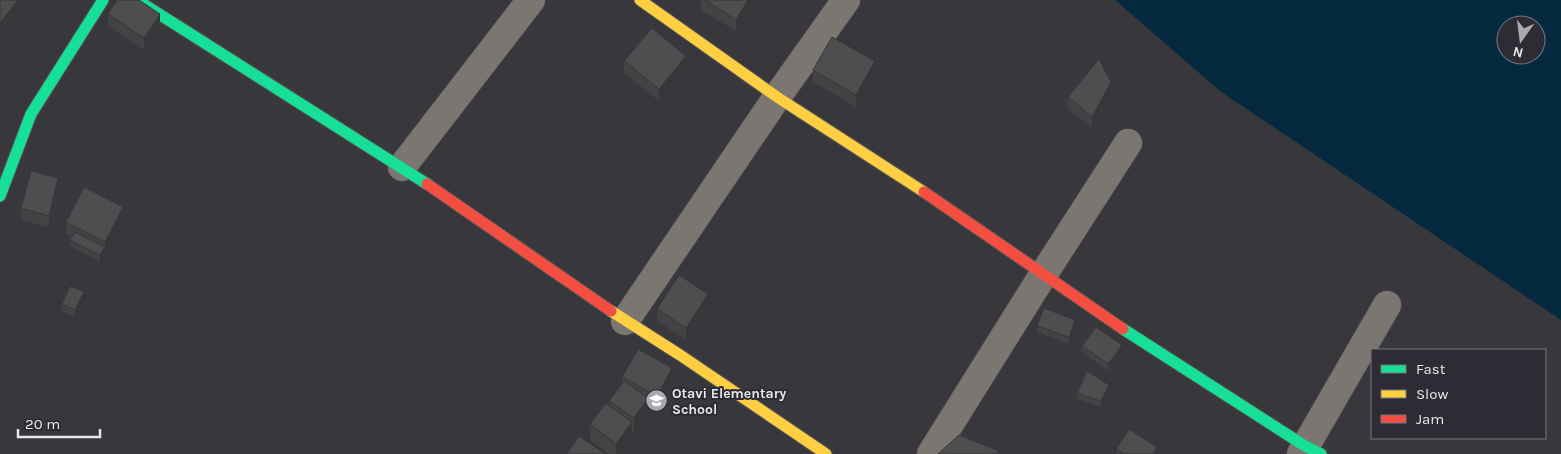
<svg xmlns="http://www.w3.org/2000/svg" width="1561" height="454" viewBox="0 0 1561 454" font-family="Karla,sans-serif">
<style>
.water{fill:#05293e;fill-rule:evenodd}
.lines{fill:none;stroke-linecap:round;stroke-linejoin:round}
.street-casing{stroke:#555557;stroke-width:29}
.fast-casing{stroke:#555557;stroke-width:13}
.slow-casing{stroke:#555557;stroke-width:13}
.jam-casing{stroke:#555557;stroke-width:13}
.street{stroke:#7b7671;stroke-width:28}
.fast{stroke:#16e098;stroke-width:11}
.slow{stroke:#ffcf43;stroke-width:11}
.jam{stroke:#f24e42;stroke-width:11}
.wall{fill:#434245}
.shaded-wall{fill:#373638}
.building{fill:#4e4d50;stroke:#373638}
.labels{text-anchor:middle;stroke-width:4;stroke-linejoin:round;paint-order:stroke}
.poi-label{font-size:14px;font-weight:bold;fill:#e7e7ec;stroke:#2d2c34;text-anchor:start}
</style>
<rect width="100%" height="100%" fill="#38383c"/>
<path class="water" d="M1115,0H1561V320L1220,91ZM1506,25H1536V55H1506Z"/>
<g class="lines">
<defs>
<g id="street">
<polyline points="402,167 531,0"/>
<polyline points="625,321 777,97 846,0"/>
<polyline points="931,454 1043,275 1128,143"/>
<polyline points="1301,454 1387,305"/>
</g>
<g id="fast">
<polyline points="137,0 427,184"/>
<polyline points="0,196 31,114 103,0"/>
<polyline points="1123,329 1305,446 1321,454"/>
</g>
<g id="slow">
<polyline points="640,0 777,97 924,192"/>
<polyline points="611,311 680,355 826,454"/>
</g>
<g id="jam">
<polyline points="427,184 611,311"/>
<polyline points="924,192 1123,329"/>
</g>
</defs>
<use href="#street" class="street-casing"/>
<use href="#fast" class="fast-casing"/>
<use href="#slow" class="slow-casing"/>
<use href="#jam" class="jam-casing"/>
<use href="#street" class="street"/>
<use href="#fast" class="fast"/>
<use href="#slow" class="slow"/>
<use href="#jam" class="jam"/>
</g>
<g class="wall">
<polygon points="701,0 755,0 736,31 701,10"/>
<polygon points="108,14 160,26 144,50 108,26"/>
<polygon points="624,61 686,68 659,101 624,73"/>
<polygon points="813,70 875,73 856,107 813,82"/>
<polygon points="1111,94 1092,128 1068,109 1068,97"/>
<polygon points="58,190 49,227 21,220 21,208"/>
<polygon points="123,218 100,262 70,246 70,240 72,237 66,234 66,222"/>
<polygon points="84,299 75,317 62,311 62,304"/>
<polygon points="708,306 686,340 657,321 657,309"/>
<polygon points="1037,326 1075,326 1069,344 1037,332"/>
<polygon points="1082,346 1122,352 1108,371 1082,352"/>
<polygon points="622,377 672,384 657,412 648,407 648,413 634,434 632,432 632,437 620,454 608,454 590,440 590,424 609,405 609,401 622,383"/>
<polygon points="1109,391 1101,407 1077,399 1077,393"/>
<polygon points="1116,449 1157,454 1116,454"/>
</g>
<g class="shaded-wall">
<polygon points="18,0 23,0 23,4 0,35 0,23"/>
<polygon points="748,0 755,0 736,31 736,20"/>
<polygon points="160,14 160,26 144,50 144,38"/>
<polygon points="686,56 686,68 659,101 659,89"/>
<polygon points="875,61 875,73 856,107 856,95"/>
<polygon points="1111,82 1111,94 1092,128 1092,117"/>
<polygon points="58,178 58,190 49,227 49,216"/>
<polygon points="123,207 123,218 105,254 105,242"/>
<polygon points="105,247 105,254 100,262 100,255"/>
<polygon points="84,292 84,299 75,317 75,310"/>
<polygon points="708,294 708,306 686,340 686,328"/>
<polygon points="1075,320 1075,326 1069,344 1069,337"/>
<polygon points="1122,345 1122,352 1108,371 1108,364"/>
<polygon points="672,368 672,384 657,412 657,396"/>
<polygon points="1109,385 1109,391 1101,407 1101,401"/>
<polygon points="648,398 648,413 634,434 634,418"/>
<polygon points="632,422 632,437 620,454 616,454 616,444"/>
<polygon points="1157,447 1157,454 1153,454"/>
</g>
<g class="building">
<polygon points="0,0 18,0 0,23"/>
<polygon points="117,0 139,0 160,14 144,38 108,14"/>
<polygon points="705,0 748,0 736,20"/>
<polygon points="652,28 686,56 659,89 624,61"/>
<polygon points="832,37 875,61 856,95 813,70"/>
<polygon points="1099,59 1111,82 1092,117 1068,97"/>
<polygon points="31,171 58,178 49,216 21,208"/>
<polygon points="84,187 123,207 105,242 66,222"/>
<polygon points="75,232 105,247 100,255 70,240"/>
<polygon points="679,275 708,294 686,328 657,309"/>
<polygon points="70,286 84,292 75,310 62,304"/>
<polygon points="1044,308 1075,320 1069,337 1037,326"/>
<polygon points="1096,327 1122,345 1108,364 1082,346"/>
<polygon points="638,349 672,368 657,396 622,377"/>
<polygon points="1087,371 1109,385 1101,401 1077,393"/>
<polygon points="624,381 648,398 634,418 609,401"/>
<polygon points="606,403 632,422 616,444 590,424"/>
<polygon points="1129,429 1157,447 1153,454 1124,454 1116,449"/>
<polygon points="959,435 999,451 996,454 938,454"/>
<polygon points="579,436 606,454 567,454"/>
</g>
<defs>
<symbol id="school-disc" viewBox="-11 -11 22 22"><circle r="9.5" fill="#aaaaae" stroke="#2d2c34"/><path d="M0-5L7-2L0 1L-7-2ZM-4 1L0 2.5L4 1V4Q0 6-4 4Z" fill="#fff"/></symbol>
</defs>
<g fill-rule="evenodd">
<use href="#school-disc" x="644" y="388" width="25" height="25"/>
</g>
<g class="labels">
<g class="poi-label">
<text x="672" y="398">Otavi Elementary<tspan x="672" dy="16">School</tspan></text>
</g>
</g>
<rect x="1371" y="349" width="175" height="90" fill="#2d2c34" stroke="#77777e"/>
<rect x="1381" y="365" width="25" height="8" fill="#16e098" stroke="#77777e"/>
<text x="1416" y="374" font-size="15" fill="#e7e7ec">Fast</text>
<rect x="1381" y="390" width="25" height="8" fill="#ffcf43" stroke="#77777e"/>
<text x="1416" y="399" font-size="15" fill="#e7e7ec">Slow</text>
<rect x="1381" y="415" width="25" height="8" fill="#f24e42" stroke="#77777e"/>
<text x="1416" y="424" font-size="15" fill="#e7e7ec">Jam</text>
<g transform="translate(1521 40) rotate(194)"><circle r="24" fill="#2d2c34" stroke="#77777e"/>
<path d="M0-4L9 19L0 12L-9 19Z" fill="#aaaaae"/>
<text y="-8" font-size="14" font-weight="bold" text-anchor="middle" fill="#e7e7ec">N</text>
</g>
<path d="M18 429v8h82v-8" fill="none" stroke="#e7e7ec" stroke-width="2.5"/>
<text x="25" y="429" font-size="15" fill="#e7e7ec" stroke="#2d2c34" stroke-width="4" paint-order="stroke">20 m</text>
</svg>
